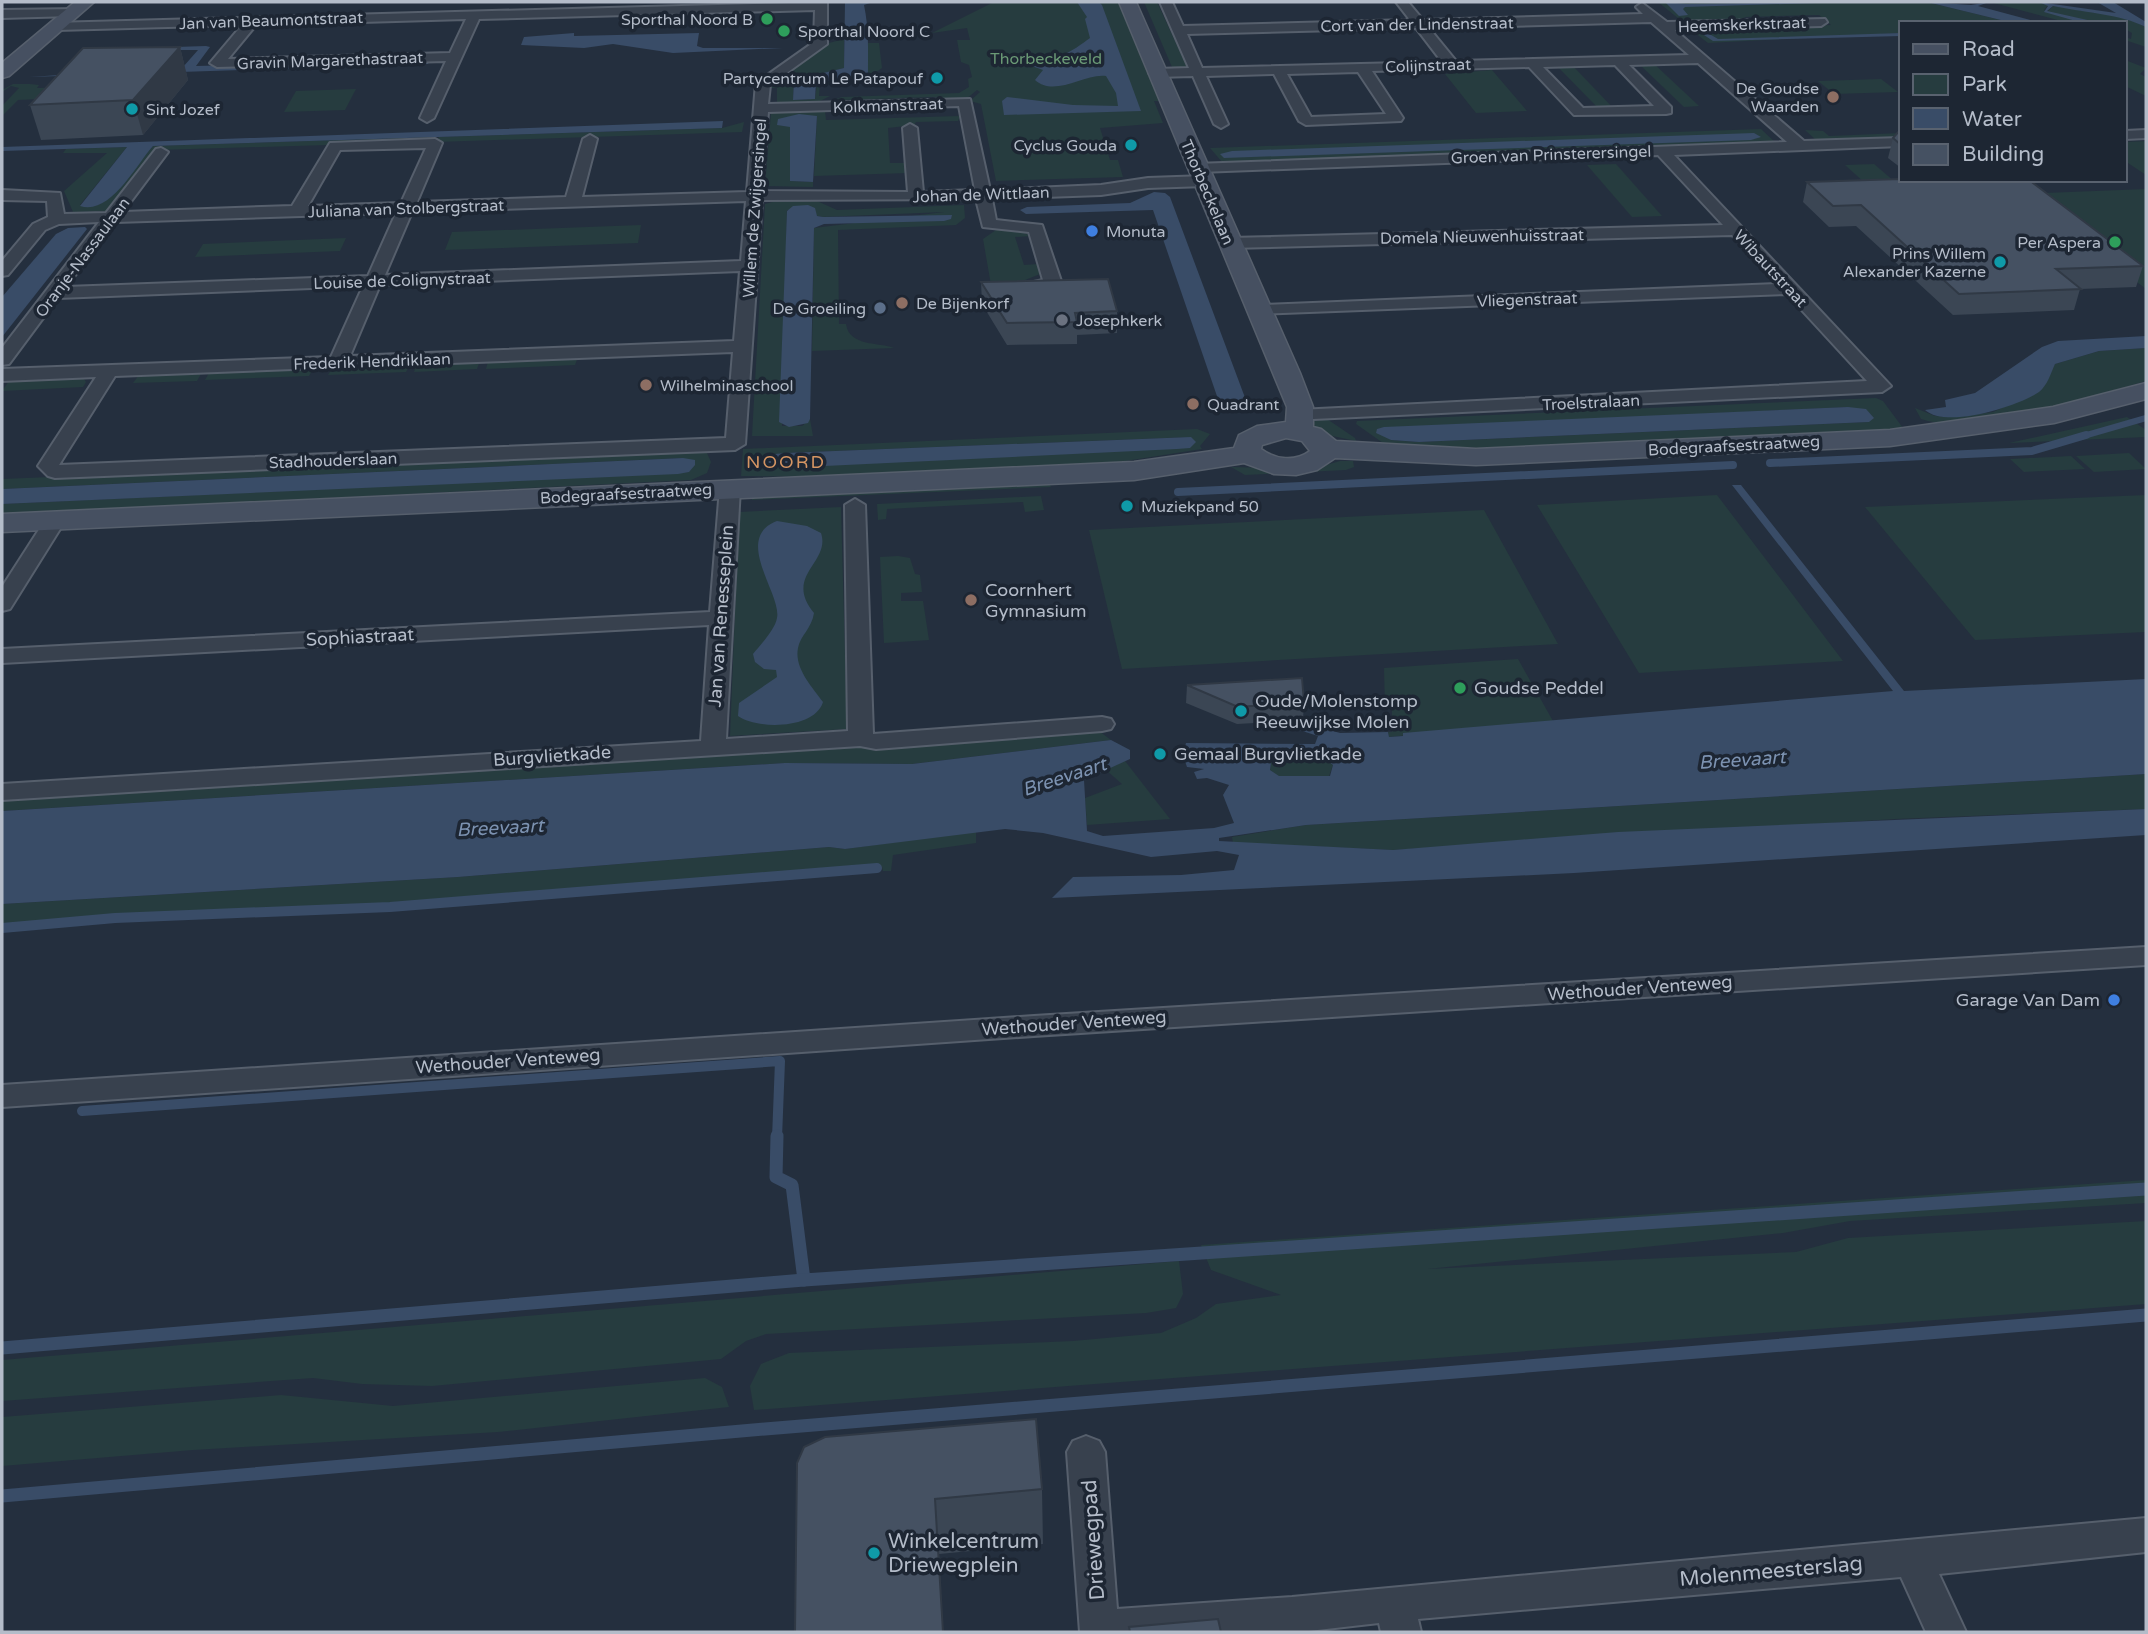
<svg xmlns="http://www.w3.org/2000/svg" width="2148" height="1634" viewBox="0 0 2148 1634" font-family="'Varela Round',sans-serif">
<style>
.green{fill:#263c3f;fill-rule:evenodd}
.water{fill:#394c67;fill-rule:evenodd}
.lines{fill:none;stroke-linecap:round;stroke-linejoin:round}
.stream-far3{stroke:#394c67;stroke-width:6}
.stream-far2{stroke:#394c67;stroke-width:8}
.stream-far1{stroke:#394c67;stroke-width:10}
.stream{stroke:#394c67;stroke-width:13}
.street-casing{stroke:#565f6c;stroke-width:4}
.secondary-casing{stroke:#565f6c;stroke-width:3}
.street{fill:#38414e;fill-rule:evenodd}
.secondary{fill:#465061;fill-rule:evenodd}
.wall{fill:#3b4654}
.shaded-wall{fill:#303945}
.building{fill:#455162;stroke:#303945;stroke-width:2}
.leisure-dot{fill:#2e9e5b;stroke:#1d2633;stroke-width:2.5}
.culture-dot{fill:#0f9aa8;stroke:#1d2633;stroke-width:2.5}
.education-dot{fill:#8d6e63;stroke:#1d2633;stroke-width:2.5}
.shop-dot{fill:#3f7fe0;stroke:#1d2633;stroke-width:2.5}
.service-dot{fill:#5c6f8a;stroke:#1d2633;stroke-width:2.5}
.worship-dot{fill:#6b7280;stroke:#1d2633;stroke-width:2.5}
.labels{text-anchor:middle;stroke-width:7;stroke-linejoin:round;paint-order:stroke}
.far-poi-label{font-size:16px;fill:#b4bcc9;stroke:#1d2633;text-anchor:start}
.far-street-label{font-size:16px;fill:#b4bcc9;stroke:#1d2633}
.far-park-label{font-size:16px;fill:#6b9a76;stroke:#1d2633}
.far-quarter-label{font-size:18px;letter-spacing:2px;fill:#d59563;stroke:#1d2633}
.poi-label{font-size:18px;fill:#b4bcc9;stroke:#1d2633;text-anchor:start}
.street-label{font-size:18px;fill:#b4bcc9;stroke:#1d2633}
.water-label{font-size:19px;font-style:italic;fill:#7c92b1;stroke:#1d2633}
.near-street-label{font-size:21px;fill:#b4bcc9;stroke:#1d2633}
.near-poi-label{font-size:21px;fill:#b4bcc9;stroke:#1d2633;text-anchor:start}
</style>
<rect width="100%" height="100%" fill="#242f3e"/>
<g class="green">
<polygon points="1118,2 1159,101 1154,101 1163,123 1100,128 1110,160 1118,160 1123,177 996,181 981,104 970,101 980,92 977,90 965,100 933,97 841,100 850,104 836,103 836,99 842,97 959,93 969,87 968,79 972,77 969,65 961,62 957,40 970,40 967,28 932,33 992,3"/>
<polygon points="1144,2 1157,2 1187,67 1172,67"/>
<polygon points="1658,2 1927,2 2013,23 1901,23 1901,33 1708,43 1690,29 1831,25 1819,15 1746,17 1735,21 1684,23"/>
<polygon points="1990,2 2039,2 2048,5 2044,10 2083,23 2069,23"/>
<polygon points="2053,6 2126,17 2146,27 2146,47 2125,40 2125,37 2131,39 2132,33 2125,29 2125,23 2101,23 2047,12"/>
<polygon points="844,39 844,68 794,81 793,100 815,99 817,83 868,74 867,43 879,43 882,68 860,83 820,84 819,96 830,96 814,104 777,105 777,88 772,88 772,82 829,43"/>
<polygon points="2125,60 2146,68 2140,74 2146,77 2146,96 2125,86"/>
<polygon points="1637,62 1652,62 1699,106 1684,107"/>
<polygon points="1571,64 1614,109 1599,109 1556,65"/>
<polygon points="1492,70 1527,111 1476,113 1445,74"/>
<polygon points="1881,79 1898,92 1834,94 1818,81"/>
<polygon points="30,84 39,85 37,88 79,87 59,98 18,100 2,116 2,106 19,88 11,86 2,92 2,90 13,84"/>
<polygon points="356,89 345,110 284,112 296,91"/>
<polygon points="825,111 826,120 960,116 958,121 916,122 914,125 888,128 890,163 908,163 909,173 814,176 817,117 790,127 790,181 813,182 813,187 765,186 771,113"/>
<polygon points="744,122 742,132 437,142 439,137 722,128"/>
<polygon points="1761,129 1777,144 1222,162 1210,148"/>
<polygon points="1805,130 1823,131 1829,136 1901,133 1901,138 1816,140"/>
<polygon points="430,137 427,142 158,150 112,211 73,212 64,191 107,153 63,153 66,149 127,147 80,205 107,200 153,146"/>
<polygon points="2146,141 2146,175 2125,161 2125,142"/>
<polygon points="1616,164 1662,216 1632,217 1587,165"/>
<polygon points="1874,164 1895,182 1865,183 1845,165"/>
<polygon points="2146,189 2146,289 2022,194"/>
<path d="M776,201H817L837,210L964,205L965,218L956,225L838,230L839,324H846C849,347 880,342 894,348L812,351L814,228L944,212L823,217L787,210L782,426H802L810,419L813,436H752L765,204Z"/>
<polygon points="641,225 638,243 445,250 452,232"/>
<polygon points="996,230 1018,230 1031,236 1015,237 1024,265 1039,264 1040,274 1020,282 991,285 983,239"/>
<polygon points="346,238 340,251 195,257 203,244"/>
<path d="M2146,348V381L2129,386C2078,399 1969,436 1921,419L1915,408L1935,416L1953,417L1993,412L2041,390L2055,364L2099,351Z"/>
<polygon points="578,357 575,365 486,369 488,361"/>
<polygon points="480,361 477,369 414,372 417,364"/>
<polygon points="410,364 406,372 328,375 333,367"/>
<polygon points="314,367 309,376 205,380 210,371"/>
<polygon points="202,372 197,381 133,383 139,375"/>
<polygon points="74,378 84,379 86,382 83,387 2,391 9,381"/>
<path d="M1876,398L1883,401L1903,428L1819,436L1497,449L1383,443L1356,424L1357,421ZM1848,407L1869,422L1419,442L1391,440L1377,429Z"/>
<polygon points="2127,417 2146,430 2146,437 2009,443"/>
<polygon points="1327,419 1355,438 1356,441 1323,434 1310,422"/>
<path d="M1197,429L1210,434L1200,446L1202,449L1100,465L856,477L741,476L743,449ZM1191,437L763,465H762L767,456L784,453Z"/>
<polygon points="698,450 707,453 711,462 707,473 691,480 2,514 2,504 689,472 683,458 2,489 2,479"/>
<polygon points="2129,453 2146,469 2094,472 2076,456"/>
<polygon points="2071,456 2085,469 2024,472 2010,459"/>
<polygon points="1340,461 1353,461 1354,467 1346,470 1245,475 1231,467 1312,469"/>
<polygon points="1049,483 1051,487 752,500 751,497"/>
<polygon points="1717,495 1843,661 1639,673 1537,505"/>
<polygon points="2146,495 2146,632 1975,640 1865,507"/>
<polygon points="1041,496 1044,510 1025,512 1023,502 887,509 886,519 878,520 877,504"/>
<polygon points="841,507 847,729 730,736 739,512"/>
<polygon points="1484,510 1558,644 1122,669 1089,530"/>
<polygon points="898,556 910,558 915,574 920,575 922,592 901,593 901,601 923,601 929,640 884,643 880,557"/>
<polygon points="1518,659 1553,721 1389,737 1388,732 1392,732 1392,710 1385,709 1384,668"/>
<polygon points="1099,731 1111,740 912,764 785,763 2,811 2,798"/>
<path d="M1290,753C1308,753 1319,753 1333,765L1329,776H1278L1270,770L1271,763Z"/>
<polygon points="1125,761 1170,819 1087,825 1085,798 1122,784 1105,769"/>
<polygon points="2146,774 2146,809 1895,819 1393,850 1233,843 1232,837 1306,825"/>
<polygon points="976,831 976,843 893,855 891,871 883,871 882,867 876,865 398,904 117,916 2,926 2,904 458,877 829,847 845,849"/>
<polygon points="2146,1180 2146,1203 1850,1221 1783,1233 1427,1269 1796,1252 1848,1238 2146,1221 2146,1304 754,1410 750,1386 761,1364 789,1353 1073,1341 1161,1333 1196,1318 1216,1304 1281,1295 1211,1270 1201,1245"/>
<polygon points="1179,1261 1183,1294 1176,1308 1146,1313 766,1334 746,1341 721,1359 432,1386 362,1384 313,1378 2,1401 2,1360"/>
<polygon points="705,1378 722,1387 729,1407 498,1432 193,1450 2,1466 2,1417 281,1395 393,1406"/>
</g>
<g class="water">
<path d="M845,2H873L864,5C869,29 868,49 868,74L816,83L815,99L793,100L794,80L844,68Z"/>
<path d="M1077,2H1099L1102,5L1141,111L1004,115L1002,101L1007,97L1073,105L1118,106L1116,93L1106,76C1084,73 1055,98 1035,80L1043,70L1021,62L1033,60L1038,55C1066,57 1069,53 1090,38L1085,19L1087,17Z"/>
<polygon points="1665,2 1687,4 1847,2 1685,7 1683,9 1688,15 1679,16"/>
<polygon points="1927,2 1971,5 1989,2 1978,6 2041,23 2013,23"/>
<path d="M2039,2L2116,13L2097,2H2113L2146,22V27C2119,14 2088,13 2058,7L2053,6L2047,11L2101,23H2083L2044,12L2048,6Z"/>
<polygon points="1706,32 1718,39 1901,33 1901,36 1713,41 1701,33"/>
<polygon points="574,33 574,36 699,33 697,46 703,48 783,48 673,53 613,44 584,48 521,45 524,37"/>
<polygon points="206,46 210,47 196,66 430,60 428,64 29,77 183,67 198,50 173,50 175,47"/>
<polygon points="799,114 817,116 813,182 790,181 790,127 777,125 778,119"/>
<path d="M723,121L722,128L153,146C136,165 110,216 80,206L127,147L2,151V147Z"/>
<polygon points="1754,133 1761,137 1751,140 1224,158 1220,154 1232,151"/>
<polygon points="1154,192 1165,193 1170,197 1247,403 1224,406 1219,402 1153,210 1026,214 1020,210 1027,207 1130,203"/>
<polygon points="808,205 815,208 817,216 823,217 952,215 951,219 944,221 824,224 814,228 810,419 808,423 789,427 779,422 787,211 793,206"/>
<polygon points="85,227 87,229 2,337 2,297 56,234 68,228"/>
<path d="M2146,336V348L2099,351L2055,364C2051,373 2047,386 2039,392C2017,407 1946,429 1925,410L1946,407L1945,400L1975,393L2042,347L2058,341Z"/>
<polygon points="1848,407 1866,409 1874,418 1869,422 1419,442 1391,440 1376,433 1377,429 1384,427"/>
<polygon points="1191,437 1196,442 1190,448 1177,449 783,468 762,465 767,455 784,453"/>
<polygon points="683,458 695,460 695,465 689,472 678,474 2,504 2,489"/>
<path d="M1732,485H1741L1904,691L2146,679V774L1306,825L1219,838V841L1393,850L1618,832L2146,809V835L1574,873L1052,898L1073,877L1181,875L1234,870L1239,855L1217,851L1151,857L1043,833L1005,829L845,849L829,847L458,877L2,904V811L785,763L912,764L1111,740L1130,750V759L1084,780L1087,831L1103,836L1214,828L1234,823L1223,795L1229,785L1207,778L1197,779L1194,772L1204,769L1187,767L1185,761H1174V747H1185L1186,743L1315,744L1318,736L1296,729L1301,722L1340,733L1388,732L1389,737L1403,736V733L1893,691ZM1290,753C1308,753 1319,753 1333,765L1330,776H1279L1270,770L1271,763Z"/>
<path d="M777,521L807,526L821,533C831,563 783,575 814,613C812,628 800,636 798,648C794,668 812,687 823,702C815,729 758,730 738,716L739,703L777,677L776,670L764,669L755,662L753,654C760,645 775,630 777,618C782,594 732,538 777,521Z"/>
</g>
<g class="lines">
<polyline class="stream-far3" points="2080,437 2146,418"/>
<g class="stream-far2">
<polyline points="1770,463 2032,451 2086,435"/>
<polyline points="1178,492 1733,465"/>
</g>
<g class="stream-far1">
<polyline points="2,928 115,918 390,907 877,868"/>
<polyline points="82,1111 780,1061 777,1138"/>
</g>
<g class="stream">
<polyline points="777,1136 776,1177 792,1185 804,1280"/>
<polyline points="2,1348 804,1280 2146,1189"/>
<polyline points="2,1496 765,1429 2146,1315"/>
</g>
<defs>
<g id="street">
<path d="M827,2V44L770,85L768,104L970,99L990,190L1101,185L1148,178L1205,176L1213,181L1205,186L1148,188L1101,195L992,199L996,220L1042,225L1061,281L1051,292L1015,294L1012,290L1015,286L1043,280L1029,232L983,227L976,199L762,200L745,444L735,450L55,478L48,476L38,466L96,377L2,381V369L331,357L363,286L58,298L9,364L2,365V348L99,222L59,224L45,230L8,275L2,276V261L33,224L48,217L47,201L2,200V190L60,193L64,214L106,213L156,149L161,148L168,152L123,212L292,206L330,143L435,139L442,143L417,202L566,197L583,139L590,135L597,139L582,197L747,192L756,83L814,42L815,10L479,19L434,118L427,122L420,118L446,61L217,67L210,63L242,25L57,30L52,29V23ZM466,19L450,53L228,59L256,25ZM959,106L975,190L923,192L917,128L910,124L903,128L908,192L762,191L768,112ZM426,148L401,203L308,206L340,150ZM746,201L741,261L385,275L412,212ZM396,213L368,276L66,287L116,222ZM740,271L734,341L350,356L380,285ZM733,352L726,438L59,465L115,376Z"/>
<path d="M1160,2H1172L1183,26L1410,20L1396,2H1408L1423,20L1643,14L1636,7L1642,3L1667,22L1825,19L1827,22L1821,26L1675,30L1804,141L1901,138V146L1674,155L1891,386L1882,392L1292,420L1289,416L1292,412L1299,410L1867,381L1787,294L1256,314L1253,310L1256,306L1262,305L1777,284L1732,235L1230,248L1222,243L1230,238L1723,225L1658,155L1200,172L1195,170V164L1787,142L1698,63L1629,65L1671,107V113L1666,114L1574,115L1529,67L1372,71L1403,118L1401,121L1306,125L1299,121L1274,74L1206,76L1228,124L1221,128L1214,124L1193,76L1156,77L1149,73L1156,69L1189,68ZM1651,22L1689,55L1456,61L1429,28ZM1416,28L1442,62L1202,68L1187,34ZM1615,65L1654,106L1583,108L1543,67ZM1358,72L1386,114L1311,117L1287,74Z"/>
<polygon points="77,9 77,15 73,16 2,18 2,10"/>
<polygon points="2146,130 2146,138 2125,139 2125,131"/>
<polygon points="730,482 740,488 726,739 848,731 845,505 855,499 865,505 873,734 1102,717 1111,719 1114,724 1111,729 1102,731 876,749 860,746 2,800 2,784 701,741 709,625 2,663 2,649 710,612 720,488"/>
<polygon points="54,515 65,521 10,609 2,611 2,587 47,517"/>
<polygon points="2146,947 2146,965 1034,1036 2,1107 2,1085 1034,1016"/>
<polygon points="1086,1436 1099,1441 1105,1452 1117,1609 1292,1597 2146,1518 2146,1552 1939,1574 1966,1632 1926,1632 1901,1577 1418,1619 1421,1632 1381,1632 1379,1623 1300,1632 1080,1632 1067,1452 1073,1441"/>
</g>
<g id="secondary">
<polygon points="75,2 94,2 9,76 2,78 2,63"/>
<path d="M1119,2H1136L1300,373L1313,407V427L1321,429L1336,441L1476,449L1890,430L2053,407L2146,383V399L2054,423L1890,446L1476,465L1335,458L1317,470L1296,475L1274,474L1244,463L1134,480L2,532V514L1134,462L1234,448L1239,435L1257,426L1286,422L1287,407ZM1286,438L1302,441L1310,451C1295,462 1276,460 1261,449L1262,445Z"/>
</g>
</defs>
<use href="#street" class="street-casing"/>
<use href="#secondary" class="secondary-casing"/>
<use href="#street" class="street"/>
<use href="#secondary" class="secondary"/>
</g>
<g class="wall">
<polygon points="180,47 188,80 143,135 41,140 30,105"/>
<polygon points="1901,130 1901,168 1888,158 1893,138"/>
<polygon points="1807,182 2143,266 2136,287 2080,289 2074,310 1953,315 1856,226 1829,227 1803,202"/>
<polygon points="981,282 1117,311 1117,333 1077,335 1077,344 1007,345 982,304"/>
<polygon points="1187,685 1304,702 1303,720 1237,724 1186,703"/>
<polygon points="825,1437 1042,1489 1043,1544 939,1554 943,1632 795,1632"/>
</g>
<polygon class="shaded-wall" points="180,47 188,80 143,135 133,100"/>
<g class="building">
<polygon points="180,47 133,100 30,105 83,48"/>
<polygon points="1900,130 1901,130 1901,145 1893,138"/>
<polygon points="1901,179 1901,180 2029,180 2143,266 2056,269 2081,289 1959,294 1861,205 1833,206 1807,182"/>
<polygon points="1108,279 1117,311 1075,313 1077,322 1007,323 981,282"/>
<polygon points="1302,678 1304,702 1238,707 1187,685"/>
<polygon points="1036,1419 1042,1489 935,1499 943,1632 795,1632 797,1463 804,1447 825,1437"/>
<polygon points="1218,1619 1221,1632 1130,1632 1129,1627"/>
</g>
<g class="leisure-dot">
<circle cx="767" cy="19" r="7"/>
<circle cx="784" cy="31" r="7"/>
<circle cx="2115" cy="242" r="7"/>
<circle cx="1460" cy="688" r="7"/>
</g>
<g class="culture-dot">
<circle cx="937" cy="78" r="7"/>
<circle cx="132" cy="109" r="7"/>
<circle cx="1131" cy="145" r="7"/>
<circle cx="2000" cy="262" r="7"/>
<circle cx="1127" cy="506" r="7"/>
<circle cx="1241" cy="711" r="7"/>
<circle cx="1160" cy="754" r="7"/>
<circle cx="874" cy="1553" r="7"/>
</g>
<g class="education-dot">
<circle cx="1833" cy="97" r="7"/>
<circle cx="902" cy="303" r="7"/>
<circle cx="646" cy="385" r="7"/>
<circle cx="1193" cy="404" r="7"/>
<circle cx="971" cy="600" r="7"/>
</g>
<g class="shop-dot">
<circle cx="1092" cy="231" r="7"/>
<circle cx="2114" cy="1000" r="7"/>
</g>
<circle class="service-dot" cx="880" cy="308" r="7"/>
<circle class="worship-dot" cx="1062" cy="320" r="7"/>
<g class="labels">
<g class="far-poi-label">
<text x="753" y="25" text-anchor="end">Sporthal Noord B</text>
<text x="798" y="37">Sporthal Noord C</text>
<text x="923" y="84" text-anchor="end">Partycentrum Le Patapouf</text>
<text x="1819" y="94" text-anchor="end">De Goudse<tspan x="1819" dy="18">Waarden</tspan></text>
<text x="146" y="115">Sint Jozef</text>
<text x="1117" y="151" text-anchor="end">Cyclus Gouda</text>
<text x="1106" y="237">Monuta</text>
<text x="2101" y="248" text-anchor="end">Per Aspera</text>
<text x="1986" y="259" text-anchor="end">Prins Willem<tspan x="1986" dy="18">Alexander Kazerne</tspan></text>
<text x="916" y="309">De Bijenkorf</text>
<text x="866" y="314" text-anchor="end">De Groeiling</text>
<text x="1076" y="326">Josephkerk</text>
<text x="660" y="391">Wilhelminaschool</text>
<text x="1207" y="410">Quadrant</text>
<text x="1141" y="512">Muziekpand 50</text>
</g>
<g class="far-street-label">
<text transform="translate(271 20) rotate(-2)" y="6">Jan van Beaumontstraat</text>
<text transform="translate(1417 24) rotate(-1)" y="6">Cort van der Lindenstraat</text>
<text transform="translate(1742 24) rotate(-2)" y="6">Heemskerkstraat</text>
<text transform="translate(330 60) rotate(-2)" y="6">Gravin Margarethastraat</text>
<text transform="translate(1428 65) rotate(-2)" y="6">Colijnstraat</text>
<text transform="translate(888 105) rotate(-2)" y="6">Kolkmanstraat</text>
<text transform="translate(1551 154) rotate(-2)" y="6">Groen van Prinsterersingel</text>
<text transform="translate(1208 192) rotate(67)" y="6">Thorbeckelaan</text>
<text transform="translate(981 194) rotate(-2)" y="6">Johan de Wittlaan</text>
<text transform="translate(406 208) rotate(-2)" y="6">Juliana van Stolbergstraat</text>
<text transform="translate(754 208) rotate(-86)" y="6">Willem de Zwijgersingel</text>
<text transform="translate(1482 236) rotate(-1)" y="6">Domela Nieuwenhuisstraat</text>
<text transform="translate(82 257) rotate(-53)" y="6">Oranje-Nassaulaan</text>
<text transform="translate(1771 268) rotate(47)" y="6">Wibautstraat</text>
<text transform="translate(402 280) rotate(-2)" y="6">Louise de Colignystraat</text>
<text transform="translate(1527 299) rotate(-2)" y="6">Vliegenstraat</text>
<text transform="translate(372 361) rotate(-2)" y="6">Frederik Hendriklaan</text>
<text transform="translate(1591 402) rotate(-3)" y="6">Troelstralaan</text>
<text transform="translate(1734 445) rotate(-3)" y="6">Bodegraafsestraatweg</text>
<text transform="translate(333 460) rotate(-2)" y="6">Stadhouderslaan</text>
<text transform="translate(626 493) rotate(-3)" y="6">Bodegraafsestraatweg</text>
</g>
<g class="far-park-label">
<text x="1046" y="64">Thorbeckeveld</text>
</g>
<g class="far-quarter-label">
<text x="786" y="468">NOORD</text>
</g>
<g class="poi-label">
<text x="985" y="596">Coornhert<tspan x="985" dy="21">Gymnasium</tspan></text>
<text x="1474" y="694">Goudse Peddel</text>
<text x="1255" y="707">Oude/Molenstomp<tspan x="1255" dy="21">Reeuwijkse Molen</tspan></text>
<text x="1174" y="760">Gemaal Burgvlietkade</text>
<text x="2100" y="1006" text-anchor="end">Garage Van Dam</text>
</g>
<g class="street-label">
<text transform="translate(721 616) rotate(-86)" y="6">Jan van Renesseplein</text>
<text transform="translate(360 637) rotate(-3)" y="6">Sophiastraat</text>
<text transform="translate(552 756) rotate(-4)" y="6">Burgvlietkade</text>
<text transform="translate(1640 988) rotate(-4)" y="6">Wethouder Venteweg</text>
<text transform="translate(1074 1023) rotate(-4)" y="6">Wethouder Venteweg</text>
<text transform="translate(508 1061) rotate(-4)" y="6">Wethouder Venteweg</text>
</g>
<g class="water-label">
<text transform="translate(1742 759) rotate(-4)" y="7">Breevaart</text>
<text transform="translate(1064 776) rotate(-18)" y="7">Breevaart</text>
<text transform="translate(500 827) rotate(-3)" y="7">Breevaart</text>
</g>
<g class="near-street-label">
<text transform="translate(1093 1540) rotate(-94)" y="7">Driewegpad</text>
<text transform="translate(1771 1571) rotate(-5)" y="7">Molenmeesterslag</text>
</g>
<g class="near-poi-label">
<text x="888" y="1548">Winkelcentrum<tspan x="888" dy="24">Driewegplein</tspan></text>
</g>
</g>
<rect width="2148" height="1634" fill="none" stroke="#b4bcc9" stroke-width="7"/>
<rect x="1899" y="21" width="228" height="161" fill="#1d2633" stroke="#59626f" stroke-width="2"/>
<rect x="1913" y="44" width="35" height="10" fill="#465061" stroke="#59626f" stroke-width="2"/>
<text x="1962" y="56" font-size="21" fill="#b4bcc9">Road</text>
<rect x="1913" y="74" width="35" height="21" fill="#263c3f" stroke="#59626f" stroke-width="2"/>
<text x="1962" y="91" font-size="21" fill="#b4bcc9">Park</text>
<rect x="1913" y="108" width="35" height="21" fill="#394c67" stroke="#59626f" stroke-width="2"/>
<text x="1962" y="126" font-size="21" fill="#b4bcc9">Water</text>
<rect x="1913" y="144" width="35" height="21" fill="#455162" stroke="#59626f" stroke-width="2"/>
<text x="1962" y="161" font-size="21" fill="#b4bcc9">Building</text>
</svg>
